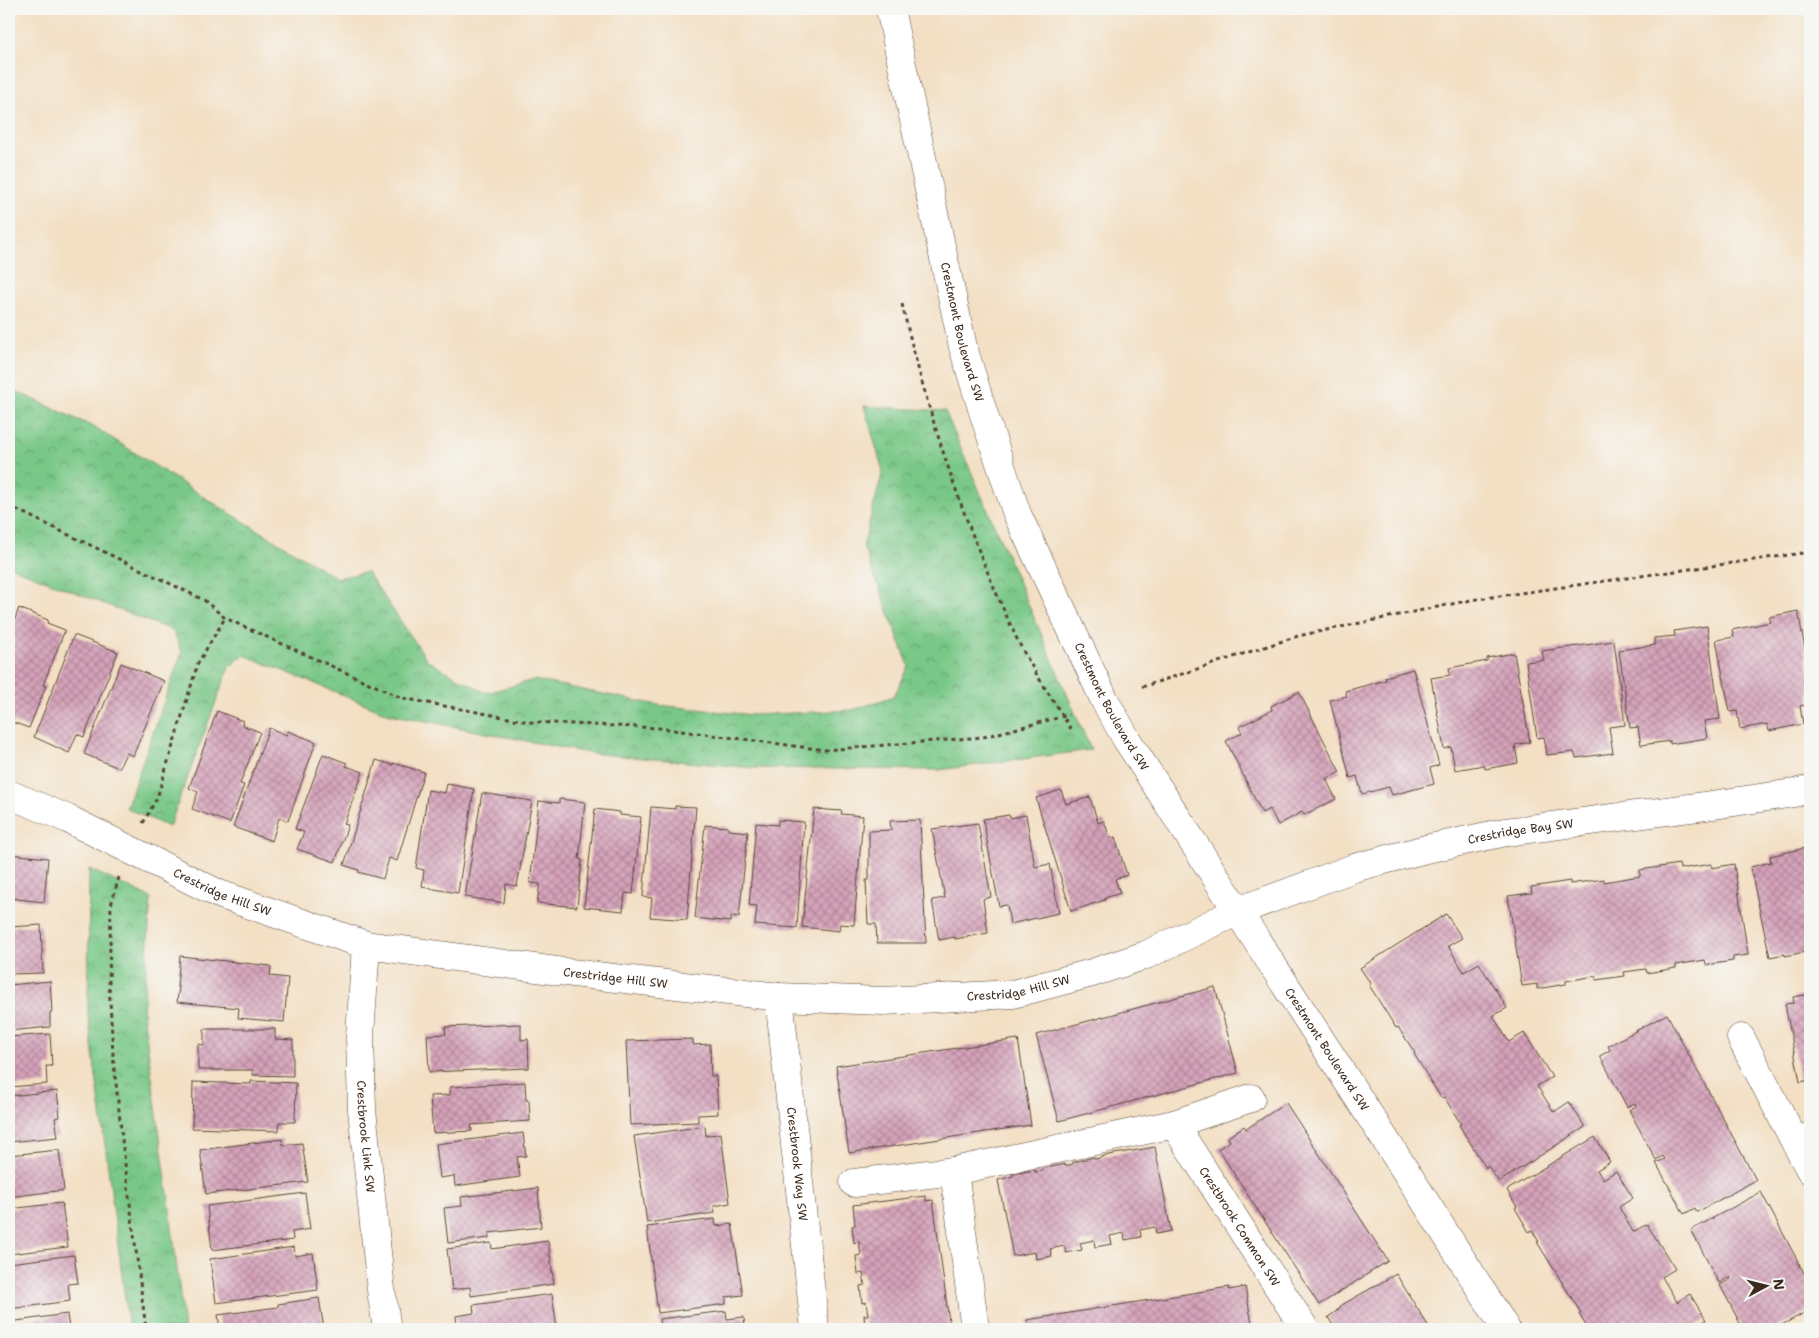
<svg xmlns="http://www.w3.org/2000/svg" width="1819" height="1338" viewBox="0 0 1819 1338" font-family="'Shantell Sans',sans-serif">
<style>
.park{fill:url(#park-crowns);stroke:#5a7952}
.building{fill:url(#building-cross-hatch)}
.lines{fill:none;stroke-linecap:round;stroke-linejoin:round}
.minor-casing{stroke:#574537;stroke-width:29}
.path{stroke:#574537;stroke-width:3;stroke-dasharray:4 4;stroke-linecap:butt}
.minor{stroke:#fff;stroke-width:28}
.labels{text-anchor:middle;stroke-width:4.5;stroke-linejoin:round;paint-order:stroke}
.street-label{font-size:12px;fill:#3b2a1e;stroke:#f6f6f2}
</style>
<defs>
<pattern id="park-crowns" width="20" height="18" patternUnits="userSpaceOnUse" patternTransform="scale(1.25)"><rect width="20" height="18" fill="#79c887"/><path d="M2 6a3 3 0 1 1 6 0M12 15a3 3 0 1 1 6 0" fill="none" stroke="#64a36e"/></pattern>
<pattern id="building-cross-hatch" width="8" height="8" patternUnits="userSpaceOnUse" patternTransform="scale(1.25)"><rect width="8" height="8" fill="#d5a2ba"/><path d="M0 0l8 8M0 8l8-8" fill="none" stroke="#ae8497"/></pattern>
</defs>
<rect width="100%" height="100%" fill="#f6f6f2"/>
<filter id="ink" filterUnits="userSpaceOnUse"><feTurbulence type="fractalNoise" baseFrequency=".02" numOctaves="2"/><feDisplacementMap in="SourceGraphic" scale="10" xChannelSelector="R" yChannelSelector="G"/><feConvolveMatrix kernelMatrix="1 2 1 2 8 2 1 2 1" color-interpolation-filters="sRGB"/></filter>
<filter id="wash" filterUnits="userSpaceOnUse"><feTurbulence type="fractalNoise" baseFrequency=".0096" numOctaves="4" result="noise"/><feDisplacementMap in="SourceGraphic" scale="20" xChannelSelector="R" yChannelSelector="G"/><feGaussianBlur stdDeviation="1.12" result="paint"/><feColorMatrix in="noise" values="0 0 0 0 0 0 0 0 0 0 0 0 0 0 0 0 0 1.4 0 .05"/><feComposite in="paint" operator="in"/></filter>
<g filter="url(#wash)">
<rect width="100%" height="100%" fill="#f3dfc3"/>
<g class="park">
<polygon points="9,388 96,428 207,499 337,578 367,572 428,661 486,693 534,680 658,705 753,715 853,710 894,696 909,666 863,546 883,471 864,406 945,411 1091,750 939,770 755,768 588,753 390,714 244,655 229,667 169,827 126,808 182,652 173,631 9,566"/>
<polygon points="89,869 151,898 143,1013 170,1209 184,1329 129,1329 88,1014"/>
</g>
<g id="blocks">
<g class="building">
<polygon points="19,608 48,620 47,623 65,630 43,685 46,686 29,728 9,721 9,649 11,650 14,642 9,640 9,635"/>
<polygon points="1798,611 1810,676 1810,704 1800,706 1803,724 1769,731 1767,724 1740,729 1737,711 1730,712 1716,640 1734,637 1732,630 1771,622 1769,617"/>
<polygon points="1707,626 1720,719 1704,721 1707,738 1670,744 1670,741 1641,745 1638,727 1630,728 1619,650 1655,645 1654,638 1675,636 1674,631"/>
<polygon points="74,635 118,652 84,737 77,734 69,753 34,737"/>
<polygon points="1614,641 1625,725 1609,727 1613,753 1576,758 1574,752 1547,755 1544,737 1537,738 1526,662 1544,660 1542,651"/>
<polygon points="1514,653 1530,742 1515,745 1518,763 1485,769 1484,765 1455,770 1451,747 1444,749 1431,678 1450,675 1449,668 1487,661 1487,658"/>
<polygon points="121,663 164,681 133,756 126,753 119,768 84,754"/>
<polygon points="1413,669 1439,765 1430,768 1434,784 1392,795 1389,787 1362,794 1357,776 1350,778 1330,700 1347,696 1345,691 1386,680 1385,677"/>
<polygon points="1299,692 1340,772 1326,779 1336,799 1304,815 1302,812 1278,825 1270,809 1262,813 1226,741 1242,733 1239,727 1272,710 1271,706"/>
<polygon points="217,711 243,721 242,725 260,732 240,784 244,785 230,823 192,809 198,792 189,788"/>
<polygon points="269,728 287,735 288,731 316,742 288,821 279,818 272,841 233,827"/>
<polygon points="323,754 347,763 346,766 363,772 344,824 348,825 335,862 297,849 304,832 295,829"/>
<polygon points="376,760 393,765 393,763 424,772 397,861 389,858 383,879 358,872 359,870 344,865"/>
<polygon points="447,784 474,789 458,893 422,887 424,870 416,868 428,790 445,793"/>
<polygon points="1061,790 1066,804 1090,797 1098,823 1104,821 1110,838 1115,837 1127,875 1115,879 1120,893 1105,898 1105,900 1071,911 1036,798"/>
<polygon points="482,793 532,801 517,886 506,884 504,903 465,897"/>
<polygon points="559,799 585,802 579,859 582,860 577,907 537,903 540,884 530,883 539,801 559,803"/>
<polygon points="675,806 696,807 687,920 650,917 652,898 643,897 651,807 675,809"/>
<polygon points="595,809 620,812 620,815 641,817 633,894 625,893 623,911 584,907"/>
<polygon points="814,809 842,811 841,814 863,816 854,925 840,924 839,931 802,927"/>
<polygon points="1009,815 1010,818 1026,815 1035,867 1050,864 1059,913 1010,924 1007,905 999,906 983,819"/>
<polygon points="778,820 804,822 797,928 755,925 757,906 749,905 756,823 778,825"/>
<polygon points="920,820 926,943 877,943 876,924 868,924 866,880 869,880 869,831 891,830 890,821"/>
<polygon points="978,823 991,897 983,899 988,933 955,939 955,937 939,940 932,900 945,898 932,829"/>
<polygon points="705,825 728,827 728,830 748,832 739,917 731,916 731,922 695,918"/>
<polygon points="1810,847 1810,951 1785,956 1785,954 1770,957 1750,867 1771,862 1770,856"/>
<polygon points="9,854 48,858 44,902 9,898"/>
<polygon points="1679,864 1680,869 1711,864 1712,868 1734,864 1748,955 1733,957 1733,961 1706,965 1705,960 1676,965 1676,968 1647,973 1646,969 1624,972 1625,976 1596,980 1595,976 1566,981 1566,984 1537,989 1537,984 1522,986 1508,896 1532,893 1531,887 1570,881 1570,884 1604,879 1604,882 1640,876 1640,870"/>
<polygon points="1446,914 1462,938 1448,946 1464,972 1479,963 1507,1008 1493,1016 1509,1042 1524,1033 1552,1077 1537,1086 1554,1112 1569,1102 1585,1127 1499,1182 1488,1166 1486,1168 1459,1125 1461,1124 1444,1097 1441,1098 1414,1054 1415,1053 1398,1027 1396,1028 1369,985 1371,984 1360,968"/>
<polygon points="41,925 43,973 9,974 9,927"/>
<polygon points="180,956 271,966 270,976 288,978 284,1022 238,1018 239,1008 177,1002 179,987 177,987"/>
<polygon points="50,981 52,1012 50,1012 50,1027 9,1031 9,985"/>
<polygon points="1215,987 1238,1073 1059,1121 1036,1035"/>
<polygon points="1810,994 1810,1080 1800,1082 1785,1004 1794,1003 1793,997"/>
<polygon points="1667,1014 1756,1180 1697,1212 1695,1208 1684,1214 1656,1163 1665,1159 1663,1156 1656,1160 1629,1110 1636,1106 1635,1103 1627,1107 1600,1056 1610,1050 1608,1046"/>
<polygon points="521,1024 521,1040 528,1039 529,1068 429,1072 427,1035 446,1034 445,1027"/>
<polygon points="204,1029 275,1029 275,1039 293,1040 293,1076 253,1075 253,1070 198,1070 198,1044 204,1045"/>
<polygon points="50,1034 52,1066 46,1066 47,1084 9,1087 9,1037"/>
<polygon points="693,1039 693,1045 710,1044 711,1076 716,1076 718,1114 698,1115 698,1122 630,1125 626,1041"/>
<polygon points="1018,1039 1031,1125 849,1153 836,1066"/>
<polygon points="251,1081 296,1083 295,1122 279,1122 279,1131 192,1128 193,1082 251,1084"/>
<polygon points="525,1082 526,1100 529,1100 530,1121 471,1125 472,1131 433,1133 430,1096 450,1095 450,1087"/>
<polygon points="57,1091 60,1117 55,1118 58,1137 9,1142 9,1096"/>
<polygon points="1286,1103 1388,1261 1319,1305 1218,1149 1230,1141 1228,1137 1244,1126 1246,1129"/>
<polygon points="705,1126 706,1136 721,1133 730,1203 714,1206 715,1213 647,1223 634,1136"/>
<polygon points="523,1133 526,1156 517,1157 520,1177 455,1186 454,1176 440,1178 436,1144"/>
<polygon points="1595,1137 1610,1162 1597,1170 1603,1179 1616,1171 1633,1198 1619,1207 1633,1232 1647,1224 1675,1269 1662,1277 1677,1302 1690,1294 1706,1320 1691,1329 1588,1329 1579,1314 1581,1313 1537,1242 1539,1242 1532,1230 1529,1232 1515,1208 1517,1207 1507,1190"/>
<polygon points="282,1139 283,1145 302,1143 308,1182 206,1194 200,1150"/>
<polygon points="1155,1147 1171,1231 1156,1234 1155,1227 1140,1230 1141,1237 1125,1240 1124,1233 1110,1236 1112,1244 1095,1247 1094,1240 1080,1243 1082,1250 1066,1253 1064,1246 1050,1249 1052,1256 1036,1259 1035,1252 1013,1256 998,1180 1013,1176 1012,1174 1035,1170 1035,1172 1043,1171 1042,1169 1065,1164 1065,1166 1073,1164 1073,1162 1094,1157 1095,1159 1103,1157 1103,1156"/>
<polygon points="59,1150 64,1190 9,1197 9,1155"/>
<polygon points="538,1188 541,1227 489,1233 489,1238 448,1243 444,1208 462,1206 461,1197"/>
<polygon points="1761,1192 1810,1284 1810,1310 1774,1329 1743,1329 1720,1285 1731,1279 1730,1277 1719,1283 1691,1230"/>
<polygon points="305,1193 310,1229 292,1232 293,1240 212,1250 207,1206"/>
<polygon points="926,1196 926,1201 933,1200 950,1329 865,1329 864,1315 868,1315 866,1302 862,1303 860,1286 865,1285 863,1273 858,1274 856,1256 861,1255 859,1242 854,1243 852,1226 855,1225 853,1205"/>
<polygon points="62,1203 68,1247 9,1254 9,1209"/>
<polygon points="715,1219 716,1226 732,1224 743,1295 726,1297 726,1304 658,1313 647,1227"/>
<polygon points="548,1241 554,1284 471,1296 470,1287 452,1290 447,1249 491,1243 492,1249"/>
<polygon points="294,1247 295,1256 313,1253 318,1290 216,1303 210,1259"/>
<polygon points="74,1255 78,1283 68,1284 70,1301 9,1309 9,1263"/>
<polygon points="1396,1274 1430,1329 1335,1329 1328,1317 1337,1311 1337,1310 1340,1308 1340,1306"/>
<polygon points="1229,1287 1229,1290 1245,1287 1253,1329 1029,1329 1027,1320"/>
<polygon points="552,1294 557,1329 457,1329 456,1316 474,1313 473,1305"/>
<polygon points="319,1298 324,1329 220,1329 218,1315 278,1307 278,1304"/>
<polygon points="726,1311 727,1319 744,1317 745,1329 660,1329 659,1319"/>
<polygon points="67,1314 69,1329 9,1329 9,1322"/>
</g>
</g>
</g>
<g filter="url(#ink)">
<use href="#blocks" fill-opacity="0" stroke="#574537" stroke-width="1"/>
<g class="lines">
<defs>
<g id="minor">
<path id="s1" d="M890,9L963,347L985,418L1017,514L1105,701L1127,740L1412,1181L1506,1329"/>
<path id="s2" d="M9,794L68,819L219,894L366,945L572,973L779,997L883,1001L1013,994L1092,973L1146,955L1238,911L1354,868L1426,849L1506,832L1713,805L1794,793L1810,789"/>
<path id="s3" d="M366,945L360,1036L362,1110L381,1290L387,1329"/>
<path id="s4" d="M779,997L815,1329"/>
<polyline points="1741,1038 1794,1140"/>
<polyline points="1174,1124 1251,1098"/>
<polyline points="1810,1137 1794,1140 1810,1170"/>
<polyline points="854,1183 954,1171"/>
<path id="s5" d="M975,1329L954,1171L1174,1124L1305,1329"/>
</g>
</defs>
<use href="#minor" class="minor-casing"/>
<g class="path">
<path d="M902,304C929,420 967,533 1018,641C1033,671 1053,700 1071,729"/>
<polyline points="9,506 204,600 225,618 402,698 530,722 659,728 825,750 983,737 1069,715"/>
<polyline points="1142,687 1298,636 1471,600 1810,552"/>
<polyline points="143,823 157,798 198,663 225,618"/>
<polyline points="119,877 111,905 109,982 113,1055 123,1148 146,1329"/>
</g>
<use href="#minor" class="minor"/>
</g>
</g>
<g class="labels">
<g class="street-label">
<text dy="4" stroke="none"><textPath href="#s1" startOffset="331">Crestmont Boulevard SW</textPath></text>
<text dy="4" stroke="none"><textPath href="#s1" startOffset="736">Crestmont Boulevard SW</textPath></text>
<text dy="4" stroke="none"><textPath href="#s2" startOffset="1574">Crestridge Bay SW</textPath></text>
<text dy="4" stroke="none"><textPath href="#s2" startOffset="235">Crestridge Hill SW</textPath></text>
<text dy="4" stroke="none"><textPath href="#s2" startOffset="640">Crestridge Hill SW</textPath></text>
<text dy="4" stroke="none"><textPath href="#s2" startOffset="1045">Crestridge Hill SW</textPath></text>
<text dy="4" stroke="none"><textPath href="#s1" startOffset="1141">Crestmont Boulevard SW</textPath></text>
<text dy="4" stroke="none"><textPath href="#s3" startOffset="192">Crestbrook Link SW</textPath></text>
<text dy="4" stroke="none"><textPath href="#s4" startOffset="168">Crestbrook Way SW</textPath></text>
<text dy="4" stroke="none"><textPath href="#s5" startOffset="506">Crestbrook Common SW</textPath></text>
</g>
</g>
<rect width="1819" height="1338" fill="none" stroke="#f6f6f2" stroke-width="30"/>
<g transform="translate(1766 1286) rotate(83)" stroke="#f6f6f2" stroke-width="4" paint-order="stroke">
<path d="M0-4L9 19L0 12L-9 19Z" fill="#3b2a1e"/>
<text y="-8" font-size="14" font-weight="bold" text-anchor="middle" fill="#3b2a1e">N</text>
</g>
</svg>
